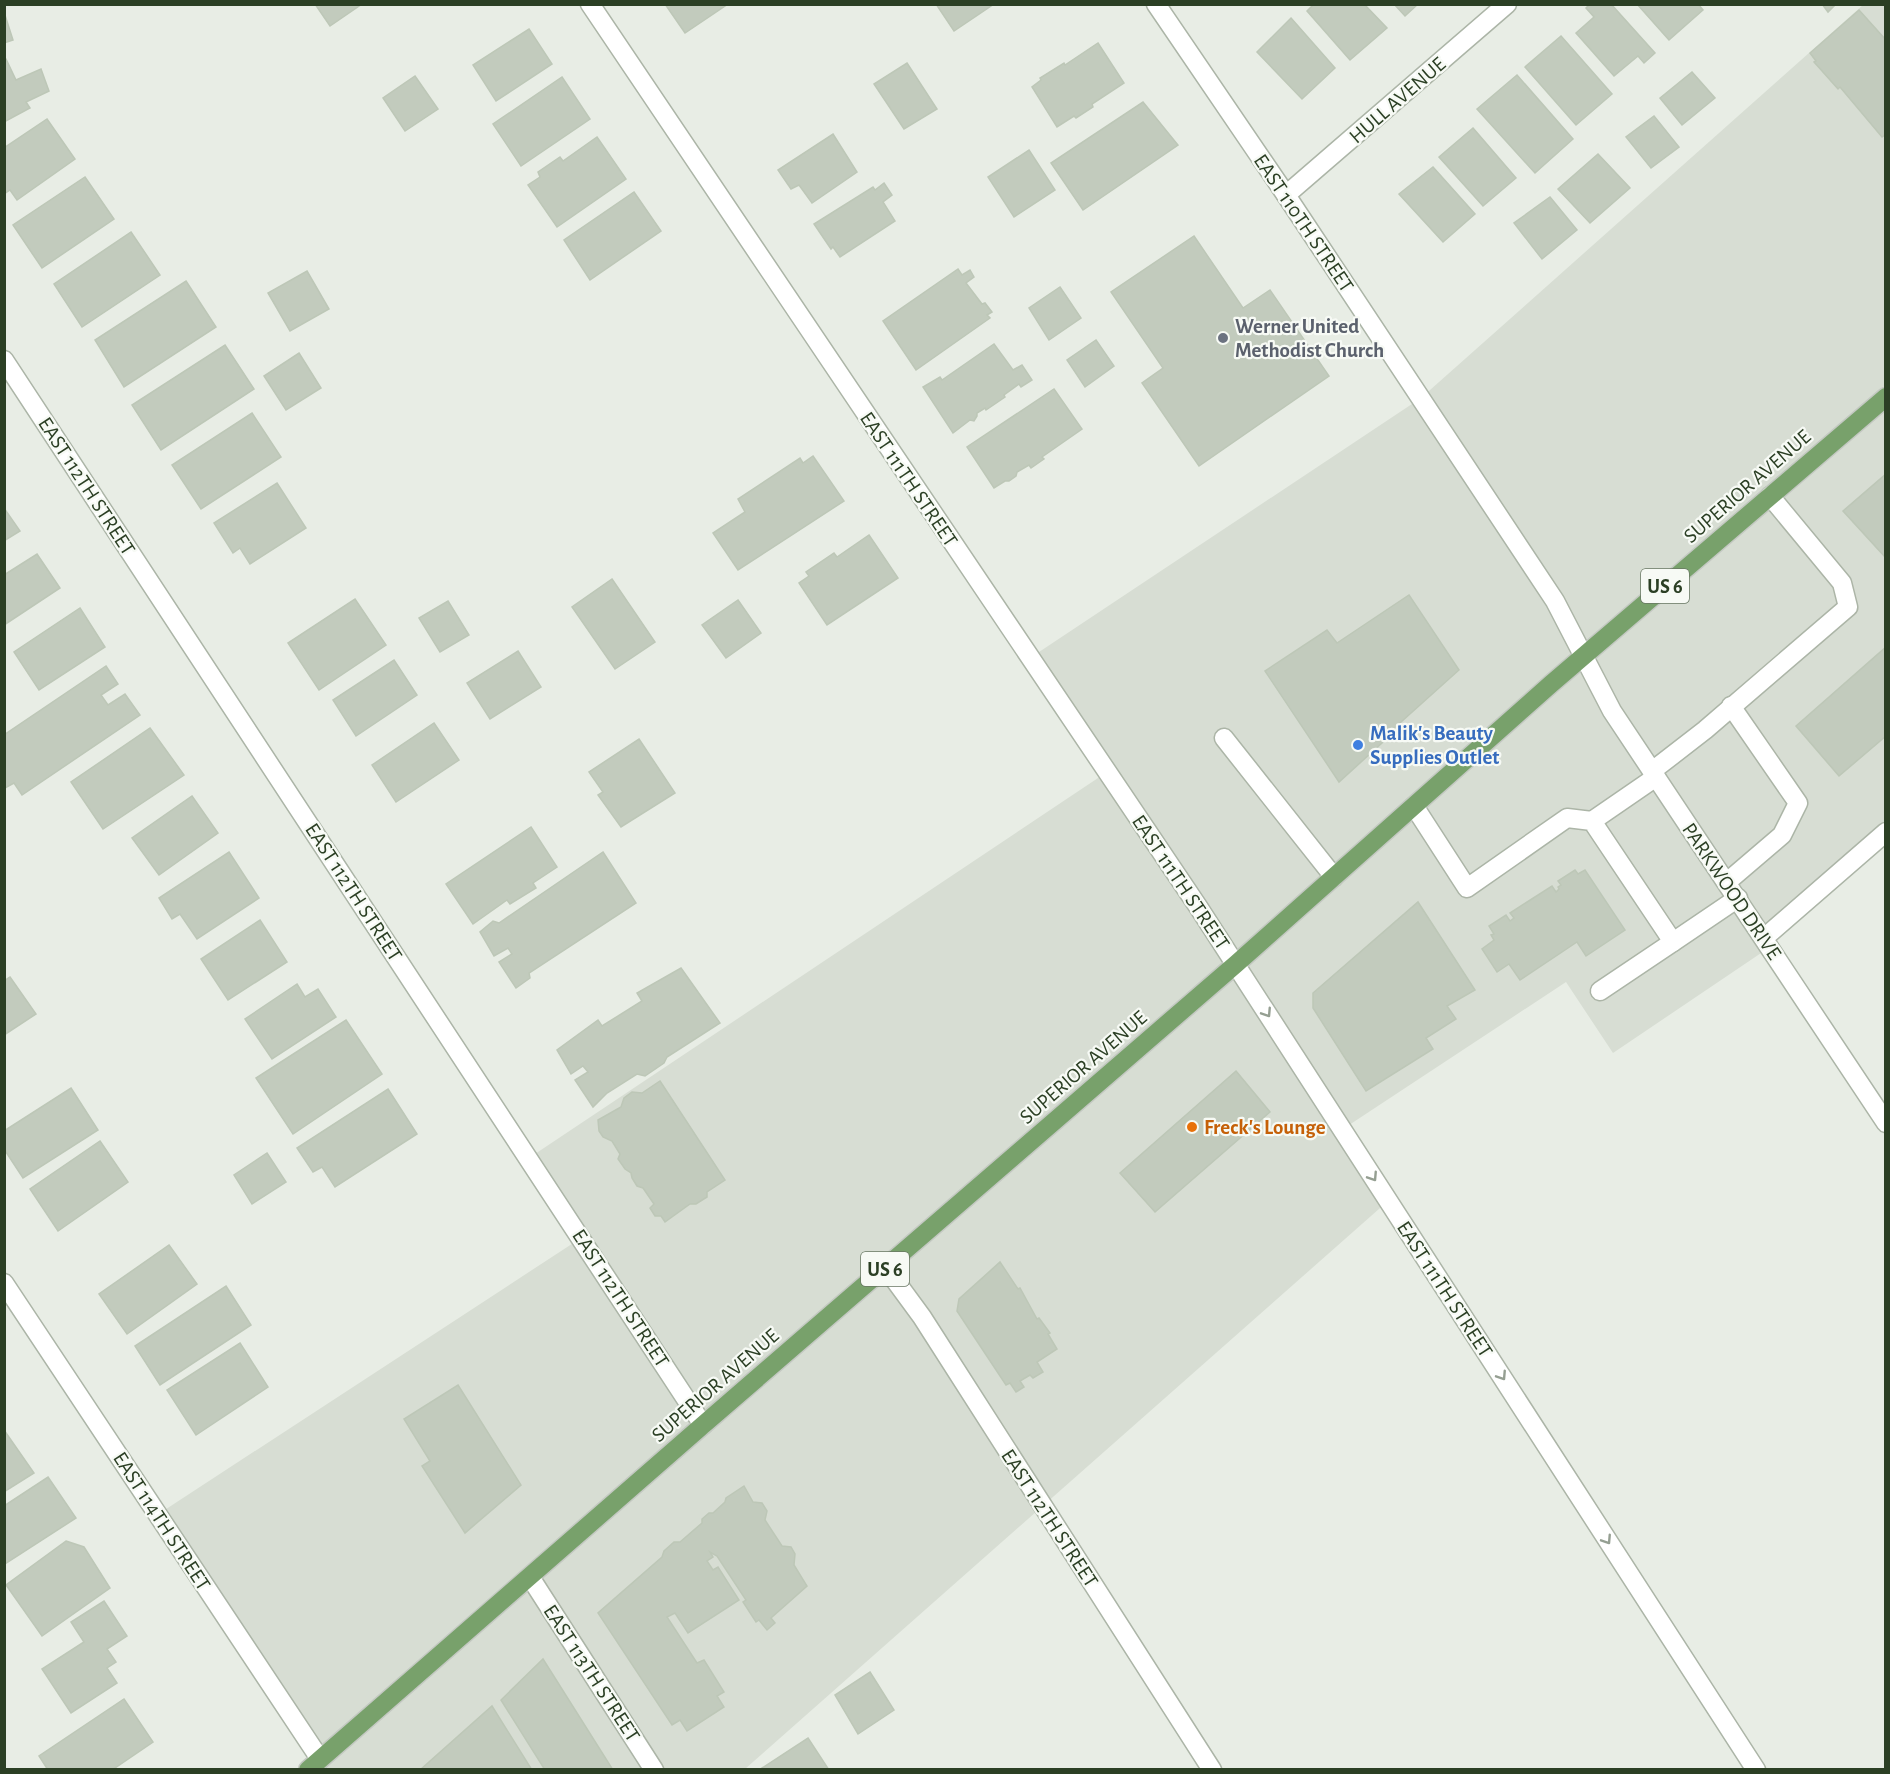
<svg xmlns="http://www.w3.org/2000/svg" width="1890" height="1774" viewBox="0 0 1890 1774" font-family="'Alegreya Sans',sans-serif">
<style>
.built{fill:#d7ddd3}
.building{fill:#c2cbbd;stroke:#bdc7b7;stroke-width:1.5}
.lines{fill:none;stroke-linecap:round;stroke-linejoin:round}
.lane-casing{stroke:#acb5a7;stroke-width:21}
.street-casing{stroke:#acb5a7;stroke-width:21}
.primary-casing{stroke:#c4c9c2;stroke-width:21}
.lane{stroke:#fff;stroke-width:18}
.street{stroke:#fff;stroke-width:18}
.primary{stroke:#78a16b;stroke-width:18}
.oneway{stroke:#959f92}
.worship-dot{fill:#6b7280;stroke:#f7faf5;stroke-width:2}
.shop-dot{fill:#3f7fe0;stroke:#f7faf5;stroke-width:2}
.food-dot{fill:#e8710a;stroke:#f7faf5;stroke-width:2}
.labels{text-anchor:middle;stroke-width:4.5;stroke-linejoin:round;paint-order:stroke}
.shield{fill:#f7faf5;stroke:#687763;stroke-width:1.5}
.shield-label{font-size:20px;font-weight:bold;fill:#2b3f24}
.street-label{font-size:21px;fill:#2b3f24;stroke:#f7faf5}
.worship-label{font-size:21px;font-weight:bold;fill:#5b616d;stroke:#f7faf5;text-anchor:start}
.shop-label{font-size:21px;font-weight:bold;fill:#366cbe;stroke:#f7faf5;text-anchor:start}
.food-label{font-size:21px;font-weight:bold;fill:#c56008;stroke:#f7faf5;text-anchor:start}
</style>
<rect width="100%" height="100%" fill="#e8ede5"/>
<polygon class="built" points="1863,5 1885,5 1885,832 1764,938 1770,947 1613,1053 1566,982 1343,1129 1388,1201 745,1769 308,1769 319,1759 157,1515 581,1238 529,1158 1107,772 1030,658 1421,398"/>
<g class="building">
<polygon points="315,4 362,4 330,26"/>
<polygon points="665,4 728,4 685,33"/>
<polygon points="936,4 994,4 954,31"/>
<polygon points="1314,4 1364,4 1387,28 1350,60 1307,11"/>
<polygon points="1394,4 1418,4 1405,16"/>
<polygon points="1590,4 1611,4 1655,53 1644,63 1638,56 1614,76 1576,33 1594,17 1586,8"/>
<polygon points="1637,4 1698,4 1703,10 1669,40"/>
<polygon points="1822,4 1836,4 1828,12"/>
<polygon points="1859,10 1886,40 1886,134 1882,137 1840,87 1838,89 1814,62 1816,61 1810,53"/>
<polygon points="4,12 13,40 4,43"/>
<polygon points="1291,18 1335,68 1302,99 1257,52"/>
<polygon points="529,29 552,64 496,101 473,65"/>
<polygon points="1561,36 1612,94 1576,125 1525,67"/>
<polygon points="1098,43 1124,83 1092,104 1093,107 1076,118 1074,116 1057,127 1032,87 1041,80 1040,78 1064,63 1065,65"/>
<polygon points="4,59 6,59 16,80 41,69 49,91 26,102 30,108 4,122"/>
<polygon points="907,63 937,109 904,129 874,84"/>
<polygon points="1692,72 1715,98 1682,125 1660,98"/>
<polygon points="1517,75 1573,139 1535,173 1477,109"/>
<polygon points="415,76 438,109 405,131 383,98"/>
<polygon points="562,77 590,119 521,166 493,124"/>
<polygon points="1143,102 1178,145 1083,210 1051,163"/>
<polygon points="1654,116 1679,147 1651,168 1626,137"/>
<polygon points="47,119 75,159 17,200 10,190 4,194 4,148"/>
<polygon points="1473,128 1516,178 1483,206 1439,157"/>
<polygon points="833,134 857,172 812,203 799,185 791,189 778,170"/>
<polygon points="597,137 626,179 557,227 528,185 540,177 538,172 560,157 563,161"/>
<polygon points="1029,150 1055,190 1014,217 988,177"/>
<polygon points="1598,154 1630,188 1590,223 1558,189"/>
<polygon points="1433,167 1475,214 1443,242 1399,194"/>
<polygon points="85,177 114,219 42,268 13,225"/>
<polygon points="884,183 892,195 883,202 895,221 840,257 833,247 831,249 814,224 873,187 875,190"/>
<polygon points="634,192 661,231 590,280 564,240"/>
<polygon points="1550,197 1577,230 1542,259 1514,223"/>
<polygon points="131,232 160,275 82,327 54,284"/>
<polygon points="1194,236 1243,308 1270,290 1329,376 1199,466 1142,383 1163,368 1111,292"/>
<polygon points="958,269 962,275 970,270 974,277 966,283 982,304 985,303 992,312 987,315 990,318 916,370 883,321"/>
<polygon points="307,271 329,309 290,331 268,293"/>
<polygon points="186,281 216,327 124,387 95,340"/>
<polygon points="1060,287 1081,318 1049,340 1029,308"/>
<polygon points="1096,340 1114,366 1085,387 1067,360"/>
<polygon points="994,344 1013,370 1022,365 1032,380 1021,387 1019,384 1004,395 1005,397 986,410 985,408 977,413 977,416 974,421 970,420 953,433 923,387 940,377 942,380"/>
<polygon points="225,345 254,389 161,450 132,405"/>
<polygon points="299,353 321,388 286,410 264,376"/>
<polygon points="1054,389 1082,429 1042,457 1044,459 1031,468 1029,465 1017,472 1016,476 1009,481 1005,481 994,488 967,447"/>
<polygon points="252,413 281,457 201,509 172,465"/>
<polygon points="813,456 844,501 738,570 713,533 745,512 738,499 800,458 803,463"/>
<polygon points="1886,474 1886,558 1843,511"/>
<polygon points="277,483 306,528 250,564 240,548 233,553 214,523"/>
<polygon points="4,508 20,531 4,541"/>
<polygon points="869,535 898,578 827,625 799,583 809,576 806,572 834,553 837,557"/>
<polygon points="37,554 60,588 4,625 4,575"/>
<polygon points="612,579 655,642 615,669 572,607"/>
<polygon points="1409,595 1459,670 1391,731 1393,733 1339,782 1265,671 1327,630 1337,643"/>
<polygon points="355,599 386,645 319,690 288,643"/>
<polygon points="738,600 761,633 726,658 702,625"/>
<polygon points="448,601 469,635 440,652 419,618"/>
<polygon points="80,608 105,647 39,690 14,652"/>
<polygon points="1886,647 1886,736 1839,776 1796,726"/>
<polygon points="518,651 541,687 490,719 467,683"/>
<polygon points="394,660 417,695 356,736 333,700"/>
<polygon points="106,666 118,684 101,695 108,705 125,694 140,715 22,795 14,783 5,788 4,735"/>
<polygon points="434,723 459,760 396,802 372,765"/>
<polygon points="150,728 184,775 103,829 71,782"/>
<polygon points="639,739 675,793 621,827 598,795 603,792 589,772"/>
<polygon points="192,796 218,833 159,875 132,838"/>
<polygon points="531,827 557,867 533,883 536,888 510,904 507,900 473,924 446,884"/>
<polygon points="229,852 259,898 197,939 180,914 172,919 159,898"/>
<polygon points="603,852 636,903 529,973 530,978 516,988 499,962 512,954 508,948 494,956 480,932 493,921 499,923"/>
<polygon points="1575,870 1578,874 1585,870 1625,930 1586,956 1577,942 1520,980 1509,964 1497,972 1482,949 1494,940 1491,935 1494,934 1489,926 1506,915 1510,921 1514,918 1510,913 1552,886 1556,892 1559,889 1558,887 1561,885 1558,881"/>
<polygon points="1418,902 1475,990 1447,1006 1456,1019 1426,1038 1433,1049 1366,1091 1313,1008 1313,993"/>
<polygon points="260,920 287,962 228,1000 201,959"/>
<polygon points="681,968 720,1023 667,1057 664,1063 645,1076 637,1074 607,1093 593,1107 575,1080 588,1072 583,1066 571,1074 557,1050 598,1020 602,1026 642,1001 637,993"/>
<polygon points="10,977 36,1014 4,1035 4,981"/>
<polygon points="297,984 305,997 318,989 336,1017 272,1059 245,1019"/>
<polygon points="346,1020 382,1074 293,1134 256,1078"/>
<polygon points="1236,1071 1270,1112 1155,1212 1120,1173"/>
<polygon points="660,1081 725,1180 707,1192 707,1197 696,1204 690,1204 665,1222 661,1216 655,1216 650,1208 654,1204 643,1188 637,1186 632,1178 631,1173 625,1169 618,1159 620,1154 612,1141 603,1137 599,1131 598,1120 621,1107 624,1098 632,1092 642,1093"/>
<polygon points="71,1088 98,1130 23,1178 4,1149 4,1131"/>
<polygon points="388,1089 417,1134 335,1187 322,1167 313,1172 297,1148"/>
<polygon points="100,1141 128,1182 58,1231 30,1189"/>
<polygon points="267,1153 286,1182 252,1204 234,1175"/>
<polygon points="169,1245 197,1284 127,1334 99,1294"/>
<polygon points="1000,1262 1018,1289 1020,1288 1037,1319 1039,1318 1050,1333 1048,1334 1057,1349 1037,1362 1043,1372 1033,1378 1030,1375 1020,1381 1024,1387 1016,1392 1010,1383 1006,1385 957,1311 959,1299"/>
<polygon points="226,1286 251,1325 160,1385 135,1346"/>
<polygon points="240,1343 268,1387 196,1435 167,1390"/>
<polygon points="458,1385 521,1485 465,1533 422,1466 430,1461 404,1419"/>
<polygon points="4,1430 34,1473 4,1492"/>
<polygon points="48,1477 76,1518 5,1564 4,1506"/>
<polygon points="744,1486 753,1502 762,1503 767,1511 765,1520 782,1546 791,1547 795,1554 794,1565 807,1586 771,1618 775,1623 767,1630 759,1620 756,1622 743,1602 746,1600 717,1556 710,1552 713,1557 707,1561 713,1570 718,1567 739,1600 688,1633 675,1613 667,1617 697,1663 704,1660 724,1692 717,1696 724,1707 687,1731 680,1720 672,1725 598,1613 662,1557 664,1551 674,1542 680,1542 702,1523 702,1519 709,1513 713,1513 725,1502 726,1498"/>
<polygon points="66,1541 84,1547 110,1588 42,1636 6,1585"/>
<polygon points="104,1601 127,1636 107,1649 116,1662 107,1668 117,1683 71,1713 42,1669 84,1642 71,1622"/>
<polygon points="543,1659 613,1770 545,1770 501,1700"/>
<polygon points="870,1672 894,1710 858,1734 835,1695"/>
<polygon points="124,1699 153,1742 112,1770 48,1770 39,1756"/>
<polygon points="492,1706 532,1770 420,1770"/>
<polygon points="808,1738 829,1770 759,1770"/>
</g>
<g class="lines">
<defs>
<g id="lane">
<polyline points="1224,738 1334,877"/>
<polyline points="1652,771 1705,730 1848,607 1842,583 1770,496"/>
<polyline points="1414,806 1467,888 1567,818 1592,821 1673,942 1738,898"/>
<polyline points="1592,821 1656,777"/>
<polyline points="1727,882 1782,835 1798,803 1731,706"/>
<polyline points="1764,938 1886,832"/>
<polyline points="1600,991 1673,942"/>
</g>
<g id="street">
<polyline points="590,4 1199,908 1756,1770"/>
<polyline points="1156,4 1286,195 1555,601 1612,711 1886,1123"/>
<polyline points="1286,195 1507,4"/>
<polyline points="4,360 703,1425"/>
<polyline points="886,1268 922,1317 1212,1770"/>
<polyline points="4,1283 320,1759"/>
<polyline points="530,1577 654,1770"/>
</g>
<polyline id="primary" points="308,1770 703,1425 1236,964 1551,684 1886,397"/>
</defs>
<use href="#lane" class="lane-casing"/>
<use href="#street" class="street-casing"/>
<use href="#primary" class="primary-casing"/>
<use href="#lane" class="lane"/>
<use href="#street" class="street"/>
<use href="#primary" class="primary"/>
</g>
<defs><path id="oneway-chevron" d="M-2-3.5L2.5 0L-2 3.5" fill="none" stroke-width="1.6" stroke-linecap="round" stroke-linejoin="round" transform="scale(1.5)"/></defs>
<g class="oneway">
<use href="#oneway-chevron" transform="translate(1267 1013) rotate(57)"/>
<use href="#oneway-chevron" transform="translate(1373 1177) rotate(57)"/>
<use href="#oneway-chevron" transform="translate(1502 1376) rotate(57)"/>
<use href="#oneway-chevron" transform="translate(1607 1540) rotate(57)"/>
</g>
<circle class="worship-dot" cx="1223" cy="338" r="6"/>
<circle class="shop-dot" cx="1358" cy="745" r="6"/>
<circle class="food-dot" cx="1192" cy="1127" r="6"/>
<g class="labels">
<g class="shield">
<rect x="1641" y="569" width="48" height="34" rx="4.5"/>
<rect x="861" y="1252" width="48" height="34" rx="4.5"/>
</g>
<g class="shield-label">
<text x="1665" y="593">US 6</text>
<text x="885" y="1276">US 6</text>
</g>
<g class="street-label">
<text transform="translate(1397 100) rotate(-41)" y="7">HULL AVENUE</text>
<text transform="translate(1304 223) rotate(56)" y="7">EAST 110TH STREET</text>
<text transform="translate(909 479) rotate(56)" y="7">EAST 111TH STREET</text>
<text transform="translate(87 486) rotate(57)" y="7">EAST 112TH STREET</text>
<text transform="translate(1747 486) rotate(-41)" y="7">SUPERIOR AVENUE</text>
<text transform="translate(1181 882) rotate(56)" y="7">EAST 111TH STREET</text>
<text transform="translate(1732 891) rotate(56)" y="7">PARKWOOD DRIVE</text>
<text transform="translate(354 892) rotate(57)" y="7">EAST 112TH STREET</text>
<text transform="translate(1083 1067) rotate(-41)" y="7">SUPERIOR AVENUE</text>
<text transform="translate(1445 1289) rotate(57)" y="7">EAST 111TH STREET</text>
<text transform="translate(621 1298) rotate(57)" y="7">EAST 112TH STREET</text>
<text transform="translate(715 1385) rotate(-41)" y="7">SUPERIOR AVENUE</text>
<text transform="translate(1050 1518) rotate(57)" y="7">EAST 112TH STREET</text>
<text transform="translate(162 1521) rotate(57)" y="7">EAST 114TH STREET</text>
<text transform="translate(592 1673) rotate(57)" y="7">EAST 113TH STREET</text>
</g>
<g class="worship-label">
<text x="1235" y="333">Werner United<tspan x="1235" dy="24">Methodist Church</tspan></text>
</g>
<g class="shop-label">
<text x="1370" y="740">Malik's Beauty<tspan x="1370" dy="24">Supplies Outlet</tspan></text>
</g>
<g class="food-label">
<text x="1204" y="1134">Freck's Lounge</text>
</g>
</g>
<rect width="1890" height="1774" fill="none" stroke="#2b3f24" stroke-width="12"/>
</svg>
